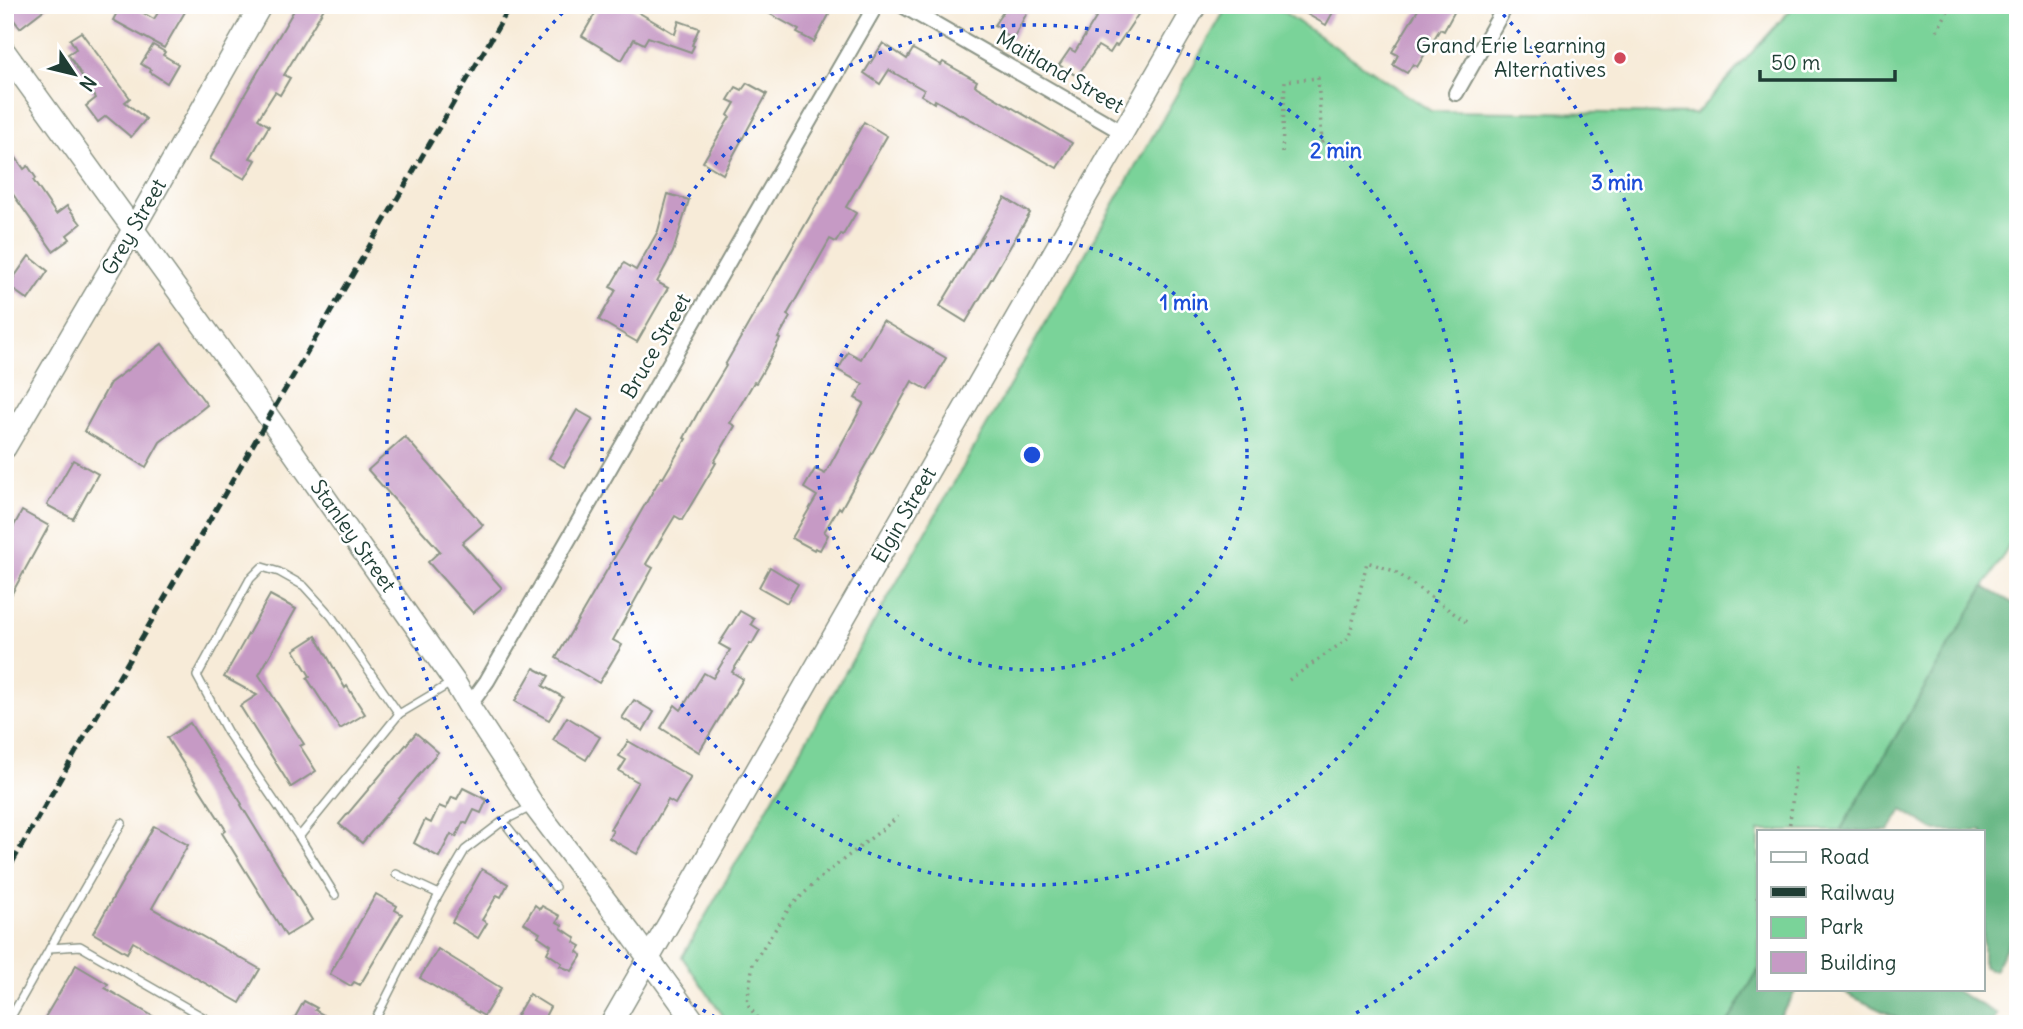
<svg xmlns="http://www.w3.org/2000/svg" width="2023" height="1029" viewBox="0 0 2023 1029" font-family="Delius,sans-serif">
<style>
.green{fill:#7ad399;stroke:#4c8866;stroke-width:2}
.forest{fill:#63b581;stroke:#41795a;stroke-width:2}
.building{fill:#c69ac5}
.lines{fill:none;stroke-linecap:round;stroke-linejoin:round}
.lane-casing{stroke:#8b9486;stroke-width:10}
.street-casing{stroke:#8b9486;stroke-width:18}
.secondary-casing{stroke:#8b9486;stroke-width:24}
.path{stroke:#8b9486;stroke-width:3.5;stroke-dasharray:2 5;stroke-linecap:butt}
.lane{stroke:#fff;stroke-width:7}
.street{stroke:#fff;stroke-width:14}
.secondary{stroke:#fff;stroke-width:21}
.rail{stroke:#1f3d34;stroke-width:5;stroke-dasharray:10 5;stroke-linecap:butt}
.ring{fill:none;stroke:#1d4ed8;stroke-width:3.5;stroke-dasharray:3.5 7}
.poi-dot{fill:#d1495b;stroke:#fff;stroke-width:2.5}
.labels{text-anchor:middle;stroke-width:5;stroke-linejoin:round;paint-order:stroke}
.poi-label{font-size:21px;fill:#1f3d34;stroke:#fff;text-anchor:end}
.street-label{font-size:21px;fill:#1f3d34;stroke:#fff}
.centre{fill:#1d4ed8;stroke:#fff;stroke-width:3.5}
.ring-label{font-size:21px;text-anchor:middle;font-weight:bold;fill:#1d4ed8;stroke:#fff;stroke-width:5;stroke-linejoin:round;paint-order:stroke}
</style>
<rect width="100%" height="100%" fill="#fff"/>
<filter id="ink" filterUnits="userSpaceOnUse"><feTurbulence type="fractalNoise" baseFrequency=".0143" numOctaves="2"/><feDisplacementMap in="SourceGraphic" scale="14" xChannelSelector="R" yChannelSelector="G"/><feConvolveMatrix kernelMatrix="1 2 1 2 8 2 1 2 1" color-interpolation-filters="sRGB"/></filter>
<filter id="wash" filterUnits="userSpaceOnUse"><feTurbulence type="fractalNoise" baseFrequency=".00686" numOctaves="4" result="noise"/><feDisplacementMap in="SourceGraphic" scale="28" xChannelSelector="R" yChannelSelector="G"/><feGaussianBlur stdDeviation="1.57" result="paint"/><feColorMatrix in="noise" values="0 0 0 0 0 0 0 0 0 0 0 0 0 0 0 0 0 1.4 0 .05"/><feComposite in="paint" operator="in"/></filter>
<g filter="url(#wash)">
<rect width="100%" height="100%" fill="#f7ebd8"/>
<polygon class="green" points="1228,5 1273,5 1431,111 1696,114 1795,5 2018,5 2018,530 1840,831 1759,831 1759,969 1727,1024 729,1024 682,957"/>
<g class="forest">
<polygon points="1984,587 2018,606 2018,925 1994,971 1983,966 1983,831 1936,831 1902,810 1889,831 1840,831"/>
<polygon points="1759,969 1759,989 1797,989 1775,1024 1727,1024"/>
<polygon points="1837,989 1952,989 1997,1014 1992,1024 1909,1024"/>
</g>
<g id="blocks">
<g class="building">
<polygon points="5,5 50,5 20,28 5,8"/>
<polygon points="121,5 129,5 154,19 163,5 189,5 164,48 113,20"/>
<polygon points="297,5 326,5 284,75 290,78 280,95 275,92 258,119 269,126 250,158 256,160 245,179 210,159 245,94"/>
<polygon points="600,5 626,5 675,34 679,21 699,28 692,45 694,46 691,52 648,37 644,44 634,39 622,60 582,36"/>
<polygon points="754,5 827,5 824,9 830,13 814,42 797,33 799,30"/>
<polygon points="1008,5 1031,5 1013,39 999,31 1001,28 994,25"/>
<polygon points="1104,5 1138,5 1135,10 1139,13 1117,46 1115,45 1110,53 1098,46 1077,76 1059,65 1070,49 1075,52"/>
<polygon points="1291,5 1337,5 1326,25"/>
<polygon points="1421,5 1458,5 1444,31 1440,29 1417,67 1413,64 1407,73 1393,65 1398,55 1392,52"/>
<polygon points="81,32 130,98 125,102 146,119 131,137 106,116 98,122 86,106 96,98 68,54 76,49 70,39"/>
<polygon points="883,43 907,59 913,49 941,65 943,62 977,81 975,85 977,87 1072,143 1057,168 961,114 961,115 935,100 934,103 921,95 924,90 889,70 880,84 864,73"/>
<polygon points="153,45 165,52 163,55 178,64 167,83 150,72 151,70 141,64"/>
<polygon points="747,83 767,94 723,174 703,162 730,117 728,115 735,103 728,100 736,87 742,90"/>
<polygon points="864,122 887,136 846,207 856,213 843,235 841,234 836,242 830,239 787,315 790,317 778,338 780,339 763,371 756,383 754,382 730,423 735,426 714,462 716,463 682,520 675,516 646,564 653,568 613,640 622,645 599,683 556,658 661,477 663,478 686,439 684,438 701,407 726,366 725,365"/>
<polygon points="5,142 24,169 28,166 36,178 33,180 56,214 67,206 81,224 67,235 70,239 53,251 5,183"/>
<polygon points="668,194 689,200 673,252 657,282 668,288 637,342 599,320 616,290 610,287 624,263 636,270 658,231"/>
<polygon points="1005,198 1030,213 966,322 940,306"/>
<polygon points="29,256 48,271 28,300 8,286"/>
<polygon points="883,321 946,358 928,390 912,381 841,509 839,507 824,532 828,535 820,550 815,548 814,550 792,538 817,496 804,488 815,469 825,474 864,403 855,398 863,384 838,370 848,352 861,359"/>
<polygon points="162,344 207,405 160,442 146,467 84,431 110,383"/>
<polygon points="577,410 593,419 564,467 549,458"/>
<polygon points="405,437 483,525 462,543 502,588 473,613 428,562 440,551 368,470"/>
<polygon points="73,460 98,474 73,519 47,505"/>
<polygon points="22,511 49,526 5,606 5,542"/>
<polygon points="770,567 798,584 787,603 759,587"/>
<polygon points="270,595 296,609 259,675 304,744 300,746 316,771 291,787 240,706 257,695 224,677"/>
<polygon points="740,611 754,619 751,624 760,630 752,644 750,643 732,672 743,679 699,752 661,728 675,705 681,710 704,673 713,678 730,650 719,644"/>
<polygon points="316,636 345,688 347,686 365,714 340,729 307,678 310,676 294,650"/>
<polygon points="534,668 549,676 543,686 563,697 549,720 515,701"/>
<polygon points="634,700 654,712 643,731 622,718"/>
<polygon points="567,717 600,737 586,760 553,740"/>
<polygon points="190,723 242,804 241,805 312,920 286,936 222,833 226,830 167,738"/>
<polygon points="416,733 438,752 362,843 339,824"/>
<polygon points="628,741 691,777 675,804 668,800 637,854 609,838 613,831 610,829 638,782 619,771 626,760 619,756"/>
<polygon points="463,788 487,800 481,813 474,810 467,824 463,822 456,837 451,834 439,857 414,843 425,820 431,823 439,806 446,809 452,797 457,799"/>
<polygon points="154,826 188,845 152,908 260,969 240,1003 133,942 127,953 93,933"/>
<polygon points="482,869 508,884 501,897 497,895 482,920 487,923 478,938 452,922"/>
<polygon points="376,894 397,906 395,910 402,914 360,985 354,982 351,986 330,974"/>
<polygon points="535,905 540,909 542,906 560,916 557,922 562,925 561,928 576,938 574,942 581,946 577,952 582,955 572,971 560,966 562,963 547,953 551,945 538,936 540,933 524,923"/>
<polygon points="438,949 501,988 484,1016 420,978"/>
<polygon points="76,965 108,984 105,988 166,1024 41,1024"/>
<polygon points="529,994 550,1007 541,1024 512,1024"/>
<polygon points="304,1001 317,1008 315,1010 339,1024 302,1024 294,1019"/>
</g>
</g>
</g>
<g filter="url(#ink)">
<use href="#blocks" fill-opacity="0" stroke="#8b9486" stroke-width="2"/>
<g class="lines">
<defs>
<g id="lane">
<polyline points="503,821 555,887"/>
<polyline points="299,837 399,714 451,683"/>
<polyline points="396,874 439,894"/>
<polyline points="335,895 299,837 228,733 197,676 250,579 262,567 279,572 304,586 332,617 399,714"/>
<polyline points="50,948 122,823"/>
<polyline points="7,1024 50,948 80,946 215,1024"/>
<polyline points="373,1024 439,894 465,850 503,821 531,807"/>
</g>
<g id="street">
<polyline points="902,5 1124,133"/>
<polyline points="1456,93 1506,5"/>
<polyline points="469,706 487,681 876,5"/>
</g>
<g id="secondary">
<polyline points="5,52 246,385 454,681 469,706 534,806 631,934 696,1024"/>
<polyline points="5,448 122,249 261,5"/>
<polyline points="611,1024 1196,5"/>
</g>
</defs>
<use href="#lane" class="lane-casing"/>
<use href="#street" class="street-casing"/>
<use href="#secondary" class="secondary-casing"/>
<g class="path">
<polyline points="1937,31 1951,5"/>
<polyline points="1282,153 1285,81 1318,78 1322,144"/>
<polyline points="1289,680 1349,638 1367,562 1394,571 1469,624"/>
<polyline points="1789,831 1796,766"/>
<polyline points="1757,899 1759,893"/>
<polyline points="761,1024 747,1003 753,963 790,907 820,878 898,817"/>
</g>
<use href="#lane" class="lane"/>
<use href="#street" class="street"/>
<use href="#secondary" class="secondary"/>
<polyline class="rail" points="5,875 269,417 511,5"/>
</g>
</g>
<g class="ring">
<circle cx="1032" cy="455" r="215"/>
<circle cx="1032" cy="455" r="430"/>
<path d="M724 1022A645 645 0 0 1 568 7M1496 7A645 645 0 0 1 1340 1022"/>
</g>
<circle class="poi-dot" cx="1620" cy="58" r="7"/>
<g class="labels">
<g class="poi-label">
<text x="1606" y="53">Grand Erie Learning<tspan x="1606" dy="24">Alternatives</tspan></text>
</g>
<g class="street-label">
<text transform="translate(1060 72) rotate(30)" y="7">Maitland Street</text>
<text transform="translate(134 227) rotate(-60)" y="7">Grey Street</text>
<text transform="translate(656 346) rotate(-60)" y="7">Bruce Street</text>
<text transform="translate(904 515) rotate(-60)" y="7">Elgin Street</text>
<text transform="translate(353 536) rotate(55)" y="7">Stanley Street</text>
</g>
</g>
<circle cx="1032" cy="455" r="10" class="centre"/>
<g class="ring-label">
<text x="1336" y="158">2 min</text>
<text x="1617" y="190">3 min</text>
<text x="1184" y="310">1 min</text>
</g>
<rect width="2023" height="1029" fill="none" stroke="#fff" stroke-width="28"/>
<rect x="1757" y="830" width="228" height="161" fill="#ffffff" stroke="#a5b1ae" stroke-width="2"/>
<rect x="1771" y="852" width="35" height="10" fill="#ffffff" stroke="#a5b1ae" stroke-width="2"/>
<text x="1820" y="864" font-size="21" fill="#1f3d34">Road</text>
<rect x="1771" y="887" width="35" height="10" fill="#1f3d34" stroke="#a5b1ae" stroke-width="2"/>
<text x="1820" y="900" font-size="21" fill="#1f3d34">Railway</text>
<rect x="1771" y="917" width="35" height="21" fill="#7ad399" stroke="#a5b1ae" stroke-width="2"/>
<text x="1820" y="934" font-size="21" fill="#1f3d34">Park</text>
<rect x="1771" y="952" width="35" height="21" fill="#c69ac5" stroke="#a5b1ae" stroke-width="2"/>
<text x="1820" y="970" font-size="21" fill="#1f3d34">Building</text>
<g transform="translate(74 74) rotate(125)" stroke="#ffffff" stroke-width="5" paint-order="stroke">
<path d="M0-5L12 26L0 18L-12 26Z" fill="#1f3d34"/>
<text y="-10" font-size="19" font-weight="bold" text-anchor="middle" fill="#1f3d34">N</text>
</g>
<path d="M1760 70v10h135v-10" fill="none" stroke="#1f3d34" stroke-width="3.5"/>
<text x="1771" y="70" font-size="21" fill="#1f3d34" stroke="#ffffff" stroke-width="5" paint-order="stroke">50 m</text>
</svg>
